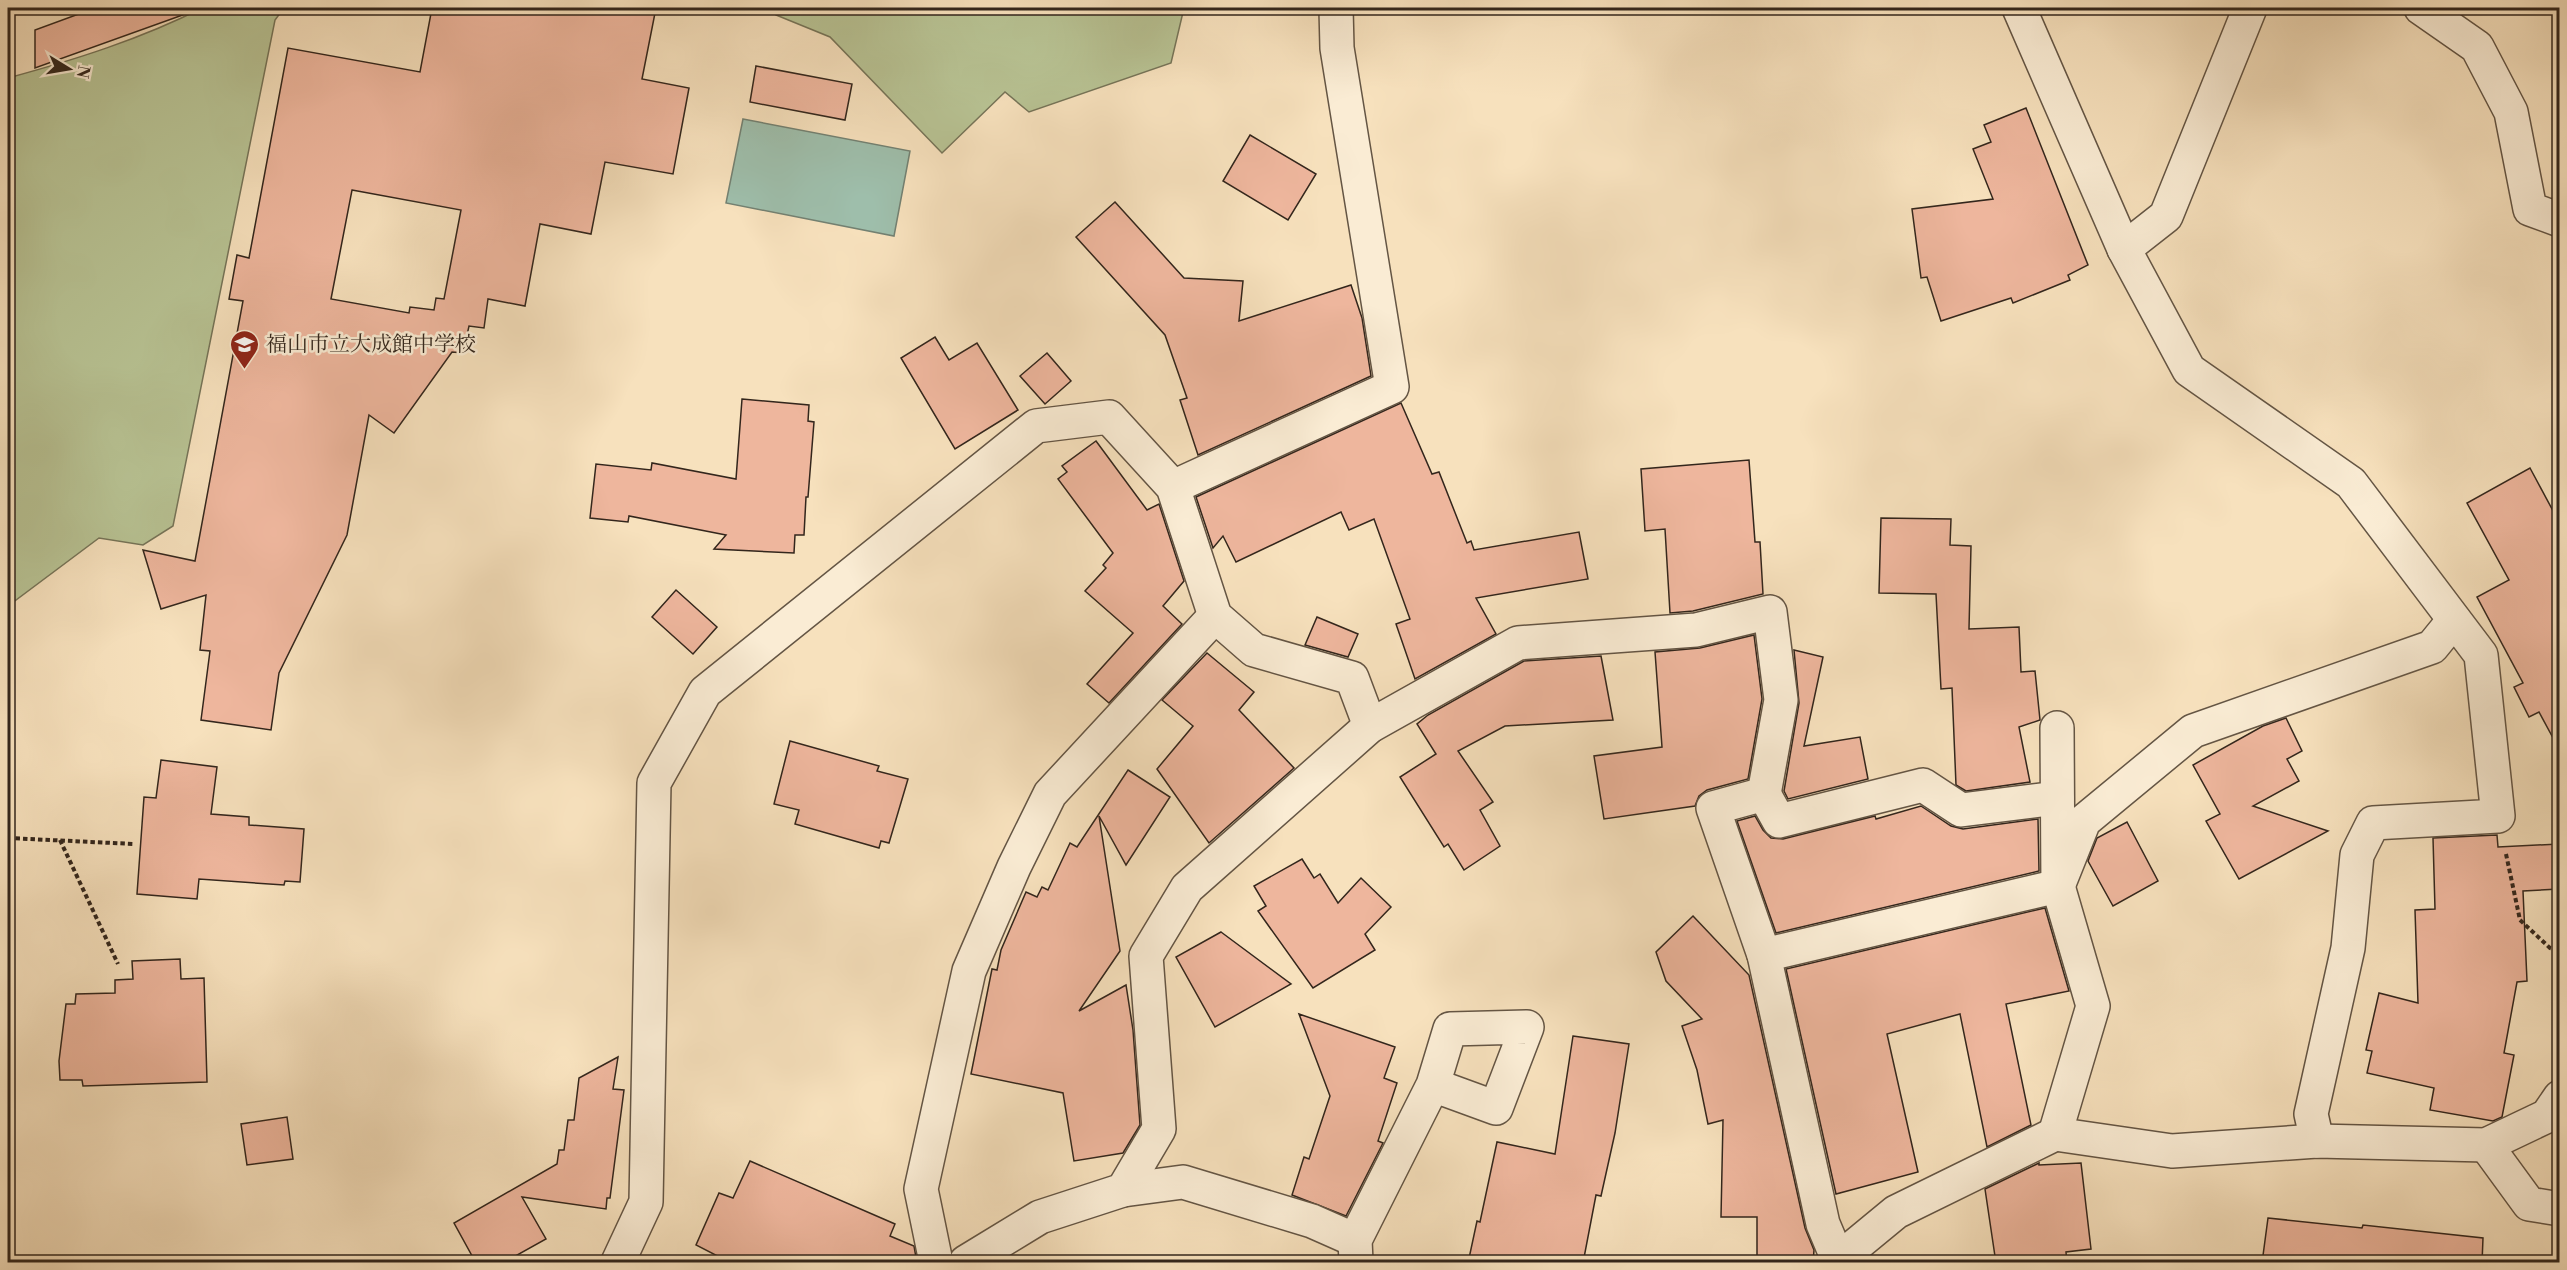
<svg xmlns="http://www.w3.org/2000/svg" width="2567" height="1270" viewBox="0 0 2567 1270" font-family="'Libre Bodoni','Noto Serif JP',serif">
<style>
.green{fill:#b8c394;stroke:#767458;stroke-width:1.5}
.water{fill:#9ebeab;stroke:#738172;stroke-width:1.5}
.building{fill:#eeb69d;stroke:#33261c;stroke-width:1.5;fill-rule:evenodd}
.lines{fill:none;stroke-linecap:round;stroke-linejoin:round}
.street-casing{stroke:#645544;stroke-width:36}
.path{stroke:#33261c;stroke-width:4;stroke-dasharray:4.5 3;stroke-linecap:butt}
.street{stroke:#faecd4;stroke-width:33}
.labels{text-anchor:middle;stroke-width:5;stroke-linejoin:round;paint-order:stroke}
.poi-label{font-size:21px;fill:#33261c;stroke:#faecd4;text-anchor:start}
</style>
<rect width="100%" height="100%" fill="#f7e1bd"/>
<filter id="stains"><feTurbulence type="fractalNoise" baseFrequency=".00333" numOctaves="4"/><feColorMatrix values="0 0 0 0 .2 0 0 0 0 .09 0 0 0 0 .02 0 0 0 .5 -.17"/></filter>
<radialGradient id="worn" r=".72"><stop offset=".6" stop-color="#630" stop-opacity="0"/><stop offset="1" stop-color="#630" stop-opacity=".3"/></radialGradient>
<g class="green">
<path d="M202,8H284L275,20L173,526L143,545L99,538L8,606V78C74,60 141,39 202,8Z"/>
<polygon points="777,8 1184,8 1171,63 1029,112 1005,92 942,153 830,37 776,15"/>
</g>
<polygon class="water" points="743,119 910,151 894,236 726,203"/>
<g class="building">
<polygon points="95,8 190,8 191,12 35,68 35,30"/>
<path d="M432,8H656L642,79L689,88L673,174L605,162L591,234L540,224L525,306L488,299L484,328L469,326L463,353L452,352L394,433L369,415L347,535L279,673L271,730L201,720L210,651L200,650L206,595L161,609L143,550L195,561L243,301L229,299L237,255L249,258L288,48L420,72ZM352,190L461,210L444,299L436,298L434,310L410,307L409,313L331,299Z"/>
<polygon points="756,66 852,84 845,120 750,102"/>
<polygon points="2026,108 2088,265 2068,275 2070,280 2013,303 2011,298 1941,321 1927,277 1921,278 1912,209 1993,199 1973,149 1991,142 1984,125"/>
<polygon points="1250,135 1316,174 1288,220 1223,181"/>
<polygon points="1115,202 1184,278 1243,281 1239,321 1351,285 1362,318 1371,376 1198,455 1180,400 1187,398 1165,335 1076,237"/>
<polygon points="935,337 949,360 977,343 1018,410 955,449 901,358"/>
<polygon points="1047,353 1071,381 1045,404 1020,376"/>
<polygon points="742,399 809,405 808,421 814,422 808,497 806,497 804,535 795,535 794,553 714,549 726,535 629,516 628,522 590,518 596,464 651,470 652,463 736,479"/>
<polygon points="1401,403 1432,474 1439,472 1467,543 1471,541 1474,550 1579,532 1588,579 1476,598 1496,634 1415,679 1396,624 1410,619 1374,519 1349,530 1341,512 1236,562 1223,536 1213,548 1196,497"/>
<polygon points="1096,441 1147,510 1159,504 1184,581 1163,606 1182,624 1109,703 1087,684 1133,633 1085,591 1106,568 1103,565 1113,553 1058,479 1067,472 1062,466"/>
<polygon points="1749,460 1755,542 1760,542 1763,594 1693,611 1670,613 1665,529 1645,531 1641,469"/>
<polygon points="2530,468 2559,522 2559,749 2539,712 2529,717 2514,687 2523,683 2477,597 2509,580 2467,503"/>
<polygon points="1881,518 1951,519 1950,545 1971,546 1969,629 2019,627 2021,672 2035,671 2040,720 2019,727 2030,782 1966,791 1956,785 1952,688 1941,689 1936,594 1879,593"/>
<polygon points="676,590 717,627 693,654 652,617"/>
<polygon points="1317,617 1358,634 1348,657 1305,645"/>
<polygon points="1754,635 1762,699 1748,779 1707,790 1699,796 1695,806 1604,819 1594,756 1662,747 1655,652 1700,648"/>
<polygon points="1794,650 1823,657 1804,746 1860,737 1868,779 1788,799 1784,791 1799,703"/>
<polygon points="1207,653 1254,692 1239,710 1294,768 1209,843 1157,769 1193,726 1162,700"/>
<polygon points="1601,656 1613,720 1505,726 1458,751 1493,802 1480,810 1500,846 1464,870 1448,844 1444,847 1400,777 1436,754 1417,724 1428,715 1524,661"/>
<polygon points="2286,718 2302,751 2287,759 2299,781 2253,806 2328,831 2239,879 2206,821 2220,814 2193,765 2263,726"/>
<polygon points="790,741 879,766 877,771 908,779 889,843 881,841 879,848 795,824 799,810 774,804"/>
<polygon points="161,760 217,767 211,814 249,817 249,825 304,829 300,882 285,881 284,885 199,879 197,899 137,894 144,797 156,798"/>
<polygon points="1128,770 1170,797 1126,865 1099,816 1120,951 1079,1011 1126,985 1133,1030 1140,1125 1123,1153 1074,1161 1063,1093 971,1074 992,969 997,970 1001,950 1026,892 1037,897 1042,887 1048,890 1070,843 1077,847"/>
<polygon points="1921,806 1951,826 1963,829 2038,819 2039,871 1776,933 1737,821 1755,816 1763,830 1771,838 1783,839 1875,816 1876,819"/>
<polygon points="2127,822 2158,881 2113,906 2088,861 2097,838"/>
<polygon points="2497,835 2498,847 2559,844 2559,889 2523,891 2527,981 2517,982 2504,1053 2514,1055 2502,1117 2493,1121 2430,1110 2434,1088 2367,1073 2372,1051 2366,1050 2379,993 2418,1003 2415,910 2435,909 2433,838"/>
<polygon points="1302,859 1314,878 1320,874 1338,903 1361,878 1391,907 1365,934 1375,950 1313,988 1258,911 1266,906 1254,886"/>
<polygon points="2045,908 2069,991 2006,1004 2031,1125 1987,1147 1960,1014 1887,1034 1918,1172 1836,1194 1786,969"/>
<polygon points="1693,916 1749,975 1805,1228 1814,1250 1813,1263 1757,1263 1757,1217 1721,1217 1723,1120 1708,1124 1697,1070 1682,1026 1702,1019 1666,981 1656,952"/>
<polygon points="1221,932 1291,984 1215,1027 1176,957"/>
<polygon points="180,959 181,979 204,978 207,1082 83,1086 82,1080 60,1080 59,1061 66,1004 75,1004 76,994 115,993 115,980 133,979 132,961"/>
<polygon points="1299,1014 1395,1047 1384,1078 1397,1083 1378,1141 1383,1143 1346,1216 1292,1195 1304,1157 1309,1159 1330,1096"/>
<polygon points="1573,1036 1629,1044 1615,1133 1601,1196 1596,1195 1583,1263 1468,1263 1477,1221 1480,1222 1497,1142 1555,1154"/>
<polygon points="618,1057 613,1089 624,1090 610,1198 607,1198 606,1209 522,1197 546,1239 503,1263 476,1263 454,1223 557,1164 559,1150 564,1150 568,1120 574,1120 579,1078"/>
<polygon points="287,1117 293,1159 247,1165 241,1124"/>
<polygon points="750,1161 895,1224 890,1236 914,1246 917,1263 731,1263 696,1245 719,1193 733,1198"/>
<polygon points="2039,1163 2039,1165 2081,1163 2091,1249 2066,1252 2067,1263 1996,1263 1985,1189"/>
<polygon points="2268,1218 2362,1228 2363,1225 2483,1238 2482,1263 2262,1263"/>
</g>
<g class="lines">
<defs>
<g id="street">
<polyline points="2019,8 2124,249 2189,370 2351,483 2481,655 2498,816 2373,823 2357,855 2348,948 2311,1114 2317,1141"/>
<polyline points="2421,8 2477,47 2511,112 2530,209 2560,220"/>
<polyline points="2124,249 2166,216 2250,8"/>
<polyline points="1173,487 1392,387 1337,48 1336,8"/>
<polyline points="1764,794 1779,821 1923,785 1961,810 2057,798"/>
<polyline points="1764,955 2058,886 2084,821 2193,731 2432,647 2454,620"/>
<polyline points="2055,1134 2093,1006 2058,886 2057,728"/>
<polyline points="2486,1145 2529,1204 2560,1209"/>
<polyline points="1123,1190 1183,1182 1312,1221 1355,1240"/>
<polyline points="1839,1259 1896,1212 2055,1134 2172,1151 2317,1141 2486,1145 2547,1116 2560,1097"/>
<polyline points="618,1262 646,1202 654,783 705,692 1036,426 1109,417 1173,487 1215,616 1254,650 1352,678 1370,726"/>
<polyline points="936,1262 921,1189 969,971 1014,867 1050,794 1215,616"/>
<polyline points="966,1262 1040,1217 1123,1190 1159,1129 1146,956 1187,888 1370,726 1518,643 1696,630 1770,612 1781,700 1764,794 1713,808 1764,955 1823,1224 1839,1262"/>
<polyline points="1356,1262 1355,1240 1433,1085 1450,1029 1527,1027 1496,1108 1433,1085"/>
</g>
</defs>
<use href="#street" class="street-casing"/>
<g class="path">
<polyline points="8,838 134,844"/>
<polyline points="60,840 118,964"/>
<polyline points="2506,854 2520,920 2550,948 2560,951"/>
</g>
<use href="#street" class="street"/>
</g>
<defs>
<symbol id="school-pin" viewBox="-11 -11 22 30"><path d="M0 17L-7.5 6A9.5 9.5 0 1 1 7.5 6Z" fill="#8f2418" stroke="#faecd4"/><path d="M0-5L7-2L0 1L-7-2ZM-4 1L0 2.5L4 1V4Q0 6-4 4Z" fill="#fff"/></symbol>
</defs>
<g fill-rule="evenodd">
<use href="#school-pin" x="228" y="328" width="33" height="45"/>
</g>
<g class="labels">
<g class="poi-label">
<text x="266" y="351">福山市立大成館中学校</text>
</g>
</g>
<rect width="2567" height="1270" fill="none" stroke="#f7e1bd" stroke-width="30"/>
<rect x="9" y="9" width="2549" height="1252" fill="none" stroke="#33261c" stroke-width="3"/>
<rect x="15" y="15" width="2537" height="1240" fill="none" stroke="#33261c" stroke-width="1.5"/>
<g transform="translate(69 69) rotate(101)" stroke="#faecd4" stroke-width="4.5" paint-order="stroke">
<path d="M0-4.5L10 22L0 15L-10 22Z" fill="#33261c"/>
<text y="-9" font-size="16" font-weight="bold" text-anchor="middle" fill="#33261c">N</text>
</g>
<rect width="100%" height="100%" filter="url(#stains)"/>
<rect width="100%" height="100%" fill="url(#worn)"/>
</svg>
